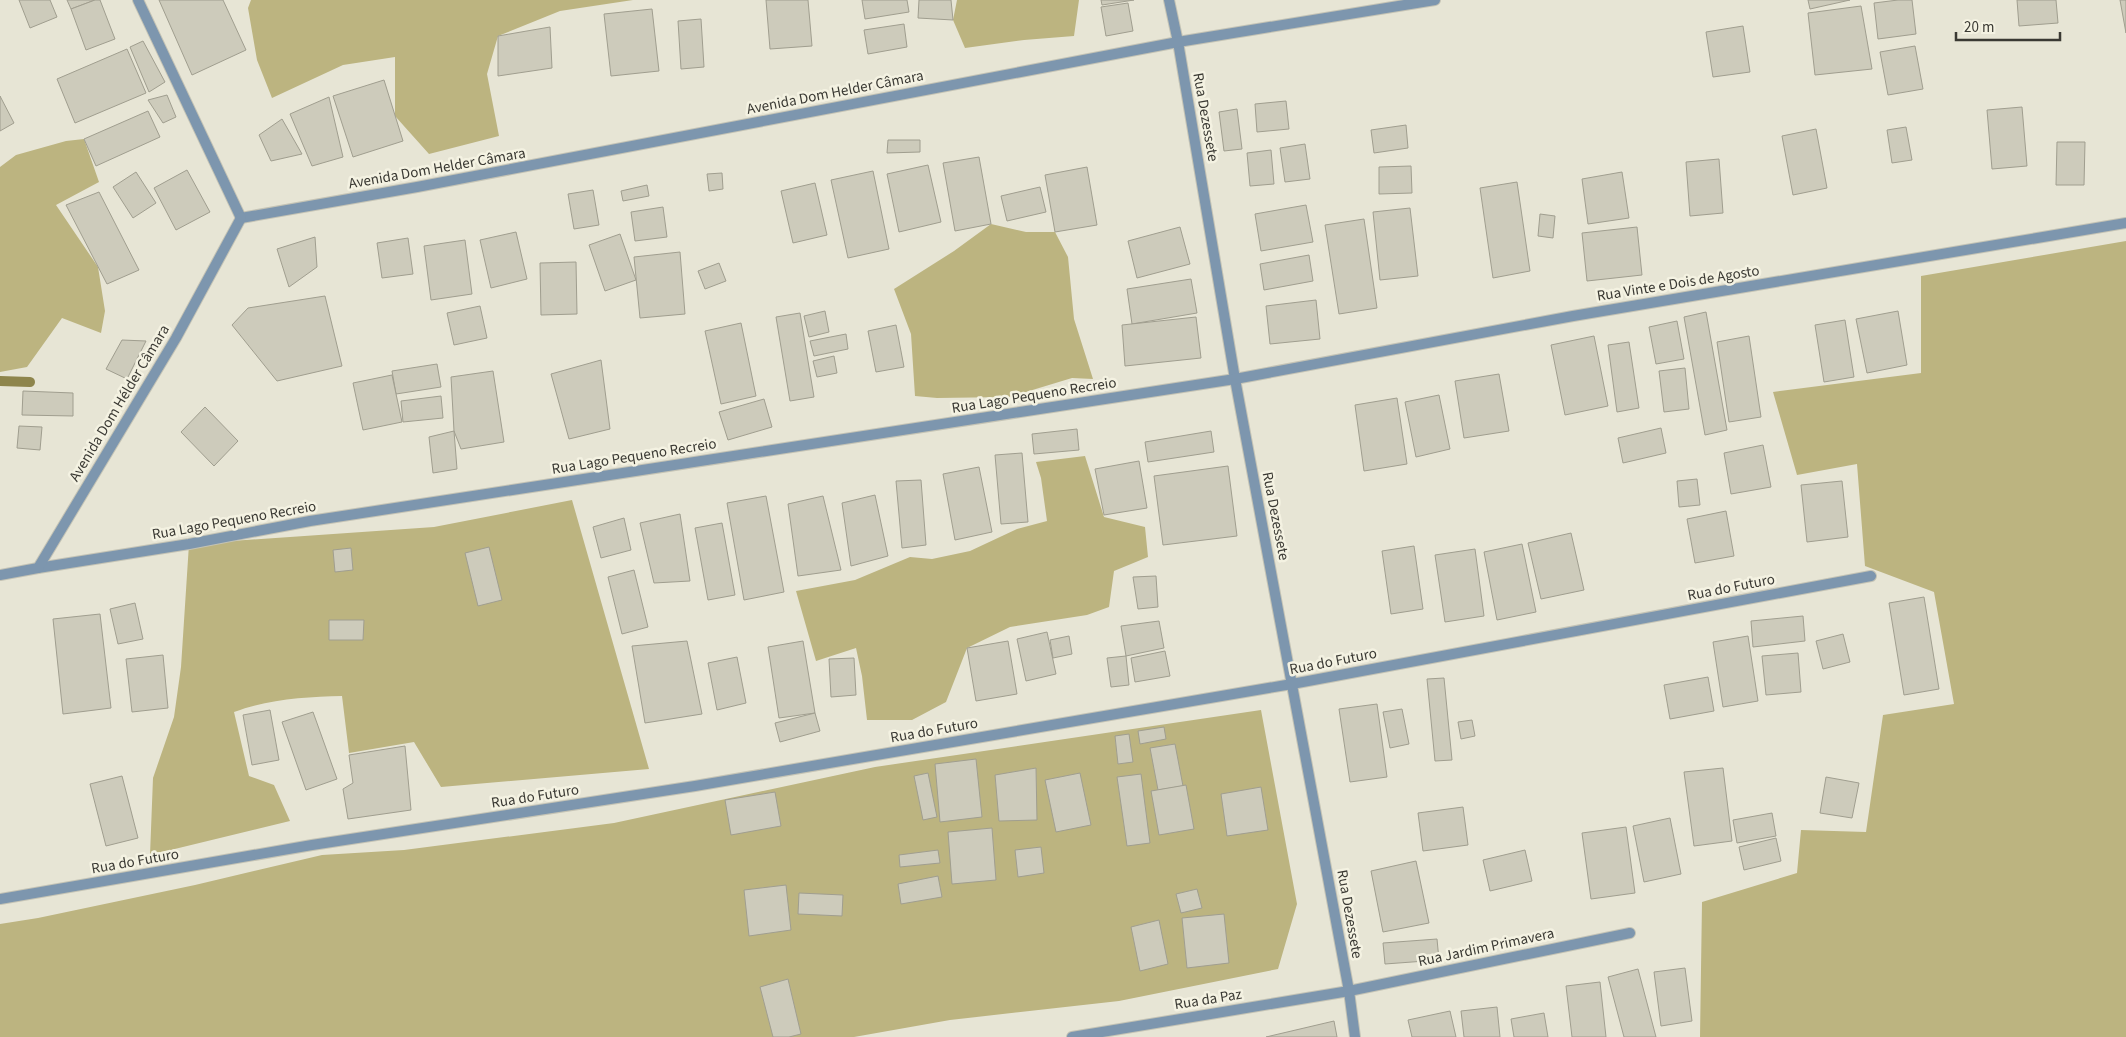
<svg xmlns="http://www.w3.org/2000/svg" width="2126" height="1037" viewBox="0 0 2126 1037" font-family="'Source Sans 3',sans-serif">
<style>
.green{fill:#bcb480}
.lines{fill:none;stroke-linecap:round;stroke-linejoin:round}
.stream{stroke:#8e854c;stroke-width:10}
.building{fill:#cdcbbb;stroke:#a09e8f}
.street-casing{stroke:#c4c3b5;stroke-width:12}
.street{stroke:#7d96ae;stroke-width:10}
.labels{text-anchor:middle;stroke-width:5;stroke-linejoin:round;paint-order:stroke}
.street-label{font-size:15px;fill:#3a3933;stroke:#f4f2e2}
</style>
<rect width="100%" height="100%" fill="#e7e5d5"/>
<g class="green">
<polygon points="251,0 633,0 560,11 498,36 487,74 499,136 429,154 395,116 395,57 343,65 272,98 257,60 248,8"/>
<polygon points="957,0 1079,0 1074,36 1024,40 965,48 953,20"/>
<polygon points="84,139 99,182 56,205 98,267 105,311 101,333 62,318 27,367 0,372 0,167 16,155 66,141"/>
<polygon points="991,224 1026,232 1055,232 1068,257 1074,319 1093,379 1072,378 1009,397 937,398 915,396 911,334 894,289 954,251"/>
<polygon points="2126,241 2126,1037 1700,1037 1702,902 1797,873 1801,830 1866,832 1883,715 1954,704 1934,592 1865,566 1857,464 1797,475 1773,392 1921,373 1921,276"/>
<polygon points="1085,456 1104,517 1145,527 1148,557 1114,571 1109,607 1087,615 1010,627 967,648 946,702 912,720 867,720 862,676 856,648 816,661 796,591 855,580 910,557 932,559 970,551 1017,529 1047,521 1041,478 1036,462"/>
<path d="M572,500L649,769L441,787L414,742L349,753L342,696C306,697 268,699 234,712L249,776L274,785L290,821L150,855L153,778L174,717L181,667L189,544L434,527Z"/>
<polygon points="1261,710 1297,904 1278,969 1119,1001 950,1020 854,1037 0,1037 0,924 38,918 195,885 322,855 404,850 614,823 875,767"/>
</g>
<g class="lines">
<polyline class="stream" points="0,381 30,382"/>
</g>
<g class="building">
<polygon points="19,0 50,0 57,17 30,28"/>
<polygon points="67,0 95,0 71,9"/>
<polygon points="95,0 100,0 115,39 86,50 71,9"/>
<polygon points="159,0 223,0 246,50 192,75"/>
<polygon points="766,0 808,0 812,46 770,49"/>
<polygon points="862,0 907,0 909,12 865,19"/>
<polygon points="919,0 951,0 953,20 918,18"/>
<polygon points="1101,0 1134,0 1102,5"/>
<polygon points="1808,0 1850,0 1810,9"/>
<polygon points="1898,0 1912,0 1916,34 1878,39 1874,3"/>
<polygon points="2017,0 2056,0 2058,23 2019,26"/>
<polygon points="2120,0 2126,0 2126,33"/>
<polygon points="1128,3 1133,31 1106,36 1101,7"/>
<polygon points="1861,6 1872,69 1815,75 1808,13"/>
<polygon points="652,9 659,71 611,76 604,14"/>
<polygon points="701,19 704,67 681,69 678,21"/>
<polygon points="904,24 907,47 868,54 864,30"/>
<polygon points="1743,26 1750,72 1713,77 1706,32"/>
<polygon points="550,27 552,68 498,76 498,36"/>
<polygon points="143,41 165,82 149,92 130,47"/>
<polygon points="1915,46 1923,89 1888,95 1880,52"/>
<polygon points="127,49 146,93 75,123 57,79"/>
<polygon points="384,80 403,141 353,157 333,96"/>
<polygon points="167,95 176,117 163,123 148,100"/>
<polygon points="0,96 14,123 0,131"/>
<polygon points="329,97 343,157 312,166 290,114"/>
<polygon points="1286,101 1289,129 1257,132 1255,104"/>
<polygon points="2022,107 2027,166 1992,169 1987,110"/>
<polygon points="1237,109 1242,149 1224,151 1219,112"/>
<polygon points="148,111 160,137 96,166 84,139"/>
<polygon points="282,119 302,154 271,161 259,135"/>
<polygon points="1406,125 1408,148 1374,153 1371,130"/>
<polygon points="1906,127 1912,160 1892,163 1887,130"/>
<polygon points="1816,129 1827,188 1793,195 1782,136"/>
<polygon points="888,140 920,140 920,152 887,153"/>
<polygon points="2057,142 2085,142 2084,185 2056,185"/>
<polygon points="1305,144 1310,179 1285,182 1280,148"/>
<polygon points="1271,150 1274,184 1250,186 1247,153"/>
<polygon points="979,157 991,224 955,231 943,163"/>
<polygon points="1719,159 1723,213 1690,216 1686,162"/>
<polygon points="928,165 941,222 899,232 887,174"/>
<polygon points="1411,166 1412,193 1379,194 1379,167"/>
<polygon points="1087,167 1097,225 1055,232 1045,175"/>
<polygon points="187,170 210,212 176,230 154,188"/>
<polygon points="873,171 889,249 848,258 831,180"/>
<polygon points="136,172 156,203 133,218 113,187"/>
<polygon points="1622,172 1629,218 1588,224 1582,179"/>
<polygon points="722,173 723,189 709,191 707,174"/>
<polygon points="1517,182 1530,271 1493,278 1480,188"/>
<polygon points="815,183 827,235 793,243 781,191"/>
<polygon points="647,185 649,196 623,201 621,191"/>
<polygon points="1040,187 1046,212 1007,221 1001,196"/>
<polygon points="593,190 599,225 574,229 568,194"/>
<polygon points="99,192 139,270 107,284 66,205"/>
<polygon points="1306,205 1313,242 1261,251 1255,214"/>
<polygon points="663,207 667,237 635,241 631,212"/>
<polygon points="1410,208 1418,276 1380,280 1373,212"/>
<polygon points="1540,214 1555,216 1553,238 1538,236"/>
<polygon points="1364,219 1377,308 1339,314 1325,225"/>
<polygon points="1180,227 1190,264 1137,278 1128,241"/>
<polygon points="1637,227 1642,275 1587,281 1582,233"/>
<polygon points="516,232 527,279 491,288 480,240"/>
<polygon points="620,234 636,280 605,291 589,245"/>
<polygon points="315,237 317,267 289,287 277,249"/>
<polygon points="408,238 413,274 382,278 377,243"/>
<polygon points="465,240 472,294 431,300 424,246"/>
<polygon points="680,252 685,314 640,318 634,257"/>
<polygon points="1309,255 1313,281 1264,290 1260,264"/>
<polygon points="576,262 577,314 541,315 540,263"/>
<polygon points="719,263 726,281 705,289 698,271"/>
<polygon points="1191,279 1197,313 1132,324 1127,289"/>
<polygon points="325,296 342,366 277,381 232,325 248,308"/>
<polygon points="1316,300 1320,339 1270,344 1266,306"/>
<polygon points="480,306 487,338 454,345 447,313"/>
<polygon points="825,311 829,332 809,337 804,316"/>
<polygon points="1898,311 1907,365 1867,373 1856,319"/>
<polygon points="1706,312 1727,430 1705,435 1684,317"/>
<polygon points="800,313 814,397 790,401 776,317"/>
<polygon points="1196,317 1201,358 1125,366 1122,325"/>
<polygon points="1845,320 1854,377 1824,382 1815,325"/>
<polygon points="1677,321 1684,359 1656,364 1649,327"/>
<polygon points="741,323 756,396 721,404 705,331"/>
<polygon points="896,325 904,367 876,372 868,331"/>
<polygon points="846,334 848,349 814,356 810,341"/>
<polygon points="1594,336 1608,406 1565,415 1551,345"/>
<polygon points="1749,336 1761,417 1729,422 1717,342"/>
<polygon points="122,340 146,341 127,379 106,369"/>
<polygon points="1629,342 1639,408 1617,412 1608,345"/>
<polygon points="834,356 837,373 817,377 813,361"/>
<polygon points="601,360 610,429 569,439 551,374"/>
<polygon points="437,364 441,387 396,394 392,371"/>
<polygon points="1685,368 1689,409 1664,412 1659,371"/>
<polygon points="493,371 504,442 461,449 454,431 451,377"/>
<polygon points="1499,374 1509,431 1464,438 1455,381"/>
<polygon points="392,375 402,422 363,430 353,383"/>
<polygon points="23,391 73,393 73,416 22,415"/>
<polygon points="1439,395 1450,449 1416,457 1405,402"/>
<polygon points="441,396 443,418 403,422 401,401"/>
<polygon points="1397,398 1407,464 1364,471 1355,405"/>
<polygon points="764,399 772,427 728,440 719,412"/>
<polygon points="205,407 238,441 214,466 181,432"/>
<polygon points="19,426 42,427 40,450 17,448"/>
<polygon points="1661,428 1666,453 1623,463 1618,438"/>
<polygon points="1077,429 1079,450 1034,454 1032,434"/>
<polygon points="454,431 457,469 433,473 429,437"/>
<polygon points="1211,431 1214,452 1148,462 1145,442"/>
<polygon points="1763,445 1771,487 1731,494 1724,453"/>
<polygon points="1022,453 1028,522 1001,524 995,455"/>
<polygon points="1139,461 1147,508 1104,515 1095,469"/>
<polygon points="1228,466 1237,536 1163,545 1154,476"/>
<polygon points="979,467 992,532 955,540 943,474"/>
<polygon points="1697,479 1700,505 1679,507 1677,481"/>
<polygon points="921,480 926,545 902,548 896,481"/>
<polygon points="1842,481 1848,537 1807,542 1801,485"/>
<polygon points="875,495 888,556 851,566 842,503"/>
<polygon points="766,496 784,592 744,600 727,503"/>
<polygon points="823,496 841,570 798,576 788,504"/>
<polygon points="1726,511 1734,556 1695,563 1687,519"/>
<polygon points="680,514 690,581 654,583 640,523"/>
<polygon points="624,518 631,550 601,558 593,527"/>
<polygon points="722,523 735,595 708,600 695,528"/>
<polygon points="1571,533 1584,590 1541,599 1528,543"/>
<polygon points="1522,544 1536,612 1497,620 1484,552"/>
<polygon points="1414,546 1423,609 1391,614 1382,551"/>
<polygon points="489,547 502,600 478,606 465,553"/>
<polygon points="351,548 353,570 335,572 333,550"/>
<polygon points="1475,549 1484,616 1445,622 1435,555"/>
<polygon points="634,570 648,627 622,634 608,577"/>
<polygon points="1156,576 1158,607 1138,609 1133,577"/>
<polygon points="1924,597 1939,689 1904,695 1889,603"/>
<polygon points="135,603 143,639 118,644 110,609"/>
<polygon points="100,614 111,708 63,714 53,619"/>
<polygon points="1803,616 1805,641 1753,647 1751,621"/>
<polygon points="329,620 364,620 363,640 329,640"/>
<polygon points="1159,621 1164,648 1126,656 1121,626"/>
<polygon points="1047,632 1056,674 1026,681 1017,639"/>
<polygon points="1843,634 1850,662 1823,669 1816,641"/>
<polygon points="1069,636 1072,654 1053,658 1050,640"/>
<polygon points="1748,636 1758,701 1723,707 1713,642"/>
<polygon points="687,641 702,714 645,723 632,646"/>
<polygon points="803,641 815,713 779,718 768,647"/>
<polygon points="1008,641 1017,694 976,701 967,648"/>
<polygon points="1165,651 1170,676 1135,682 1131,658"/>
<polygon points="1798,653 1801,692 1766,695 1762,656"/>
<polygon points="163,655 168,708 132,712 126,659"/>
<polygon points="1126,656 1129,685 1111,687 1107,658"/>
<polygon points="737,657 746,703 717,710 708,663"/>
<polygon points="854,658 856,695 831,697 829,659"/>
<polygon points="1708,677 1714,711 1670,719 1664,685"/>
<polygon points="1444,678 1452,760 1435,761 1427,679"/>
<polygon points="1377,704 1387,777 1350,782 1339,709"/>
<polygon points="1402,709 1409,744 1390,748 1383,712"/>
<polygon points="270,710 279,760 252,765 243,715"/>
<polygon points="313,712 337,779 306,790 282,722"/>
<polygon points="815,713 820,731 780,742 775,723"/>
<polygon points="1472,720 1475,736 1461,739 1458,722"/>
<polygon points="1164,727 1166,739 1140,744 1138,731"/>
<polygon points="1129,734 1133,762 1118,764 1115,736"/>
<polygon points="1175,744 1183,786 1158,790 1150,748"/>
<polygon points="405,746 411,810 348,819 343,789 353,783 349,755"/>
<polygon points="976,759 982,817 940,822 935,764"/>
<polygon points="1036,768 1037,820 999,821 995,775"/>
<polygon points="1723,768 1732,841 1694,846 1684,772"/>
<polygon points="928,773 937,817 923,820 914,776"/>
<polygon points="1080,773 1091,825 1056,832 1045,780"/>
<polygon points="1141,774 1150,843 1127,846 1117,777"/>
<polygon points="122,776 138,838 106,846 90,784"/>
<polygon points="1826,777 1859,783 1852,818 1820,813"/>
<polygon points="1186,785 1194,829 1159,835 1151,791"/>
<polygon points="1261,787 1268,830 1227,836 1221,794"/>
<polygon points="775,792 781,826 731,835 725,800"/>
<polygon points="1463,807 1468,845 1423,851 1418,813"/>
<polygon points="1772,813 1776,836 1737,843 1733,820"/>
<polygon points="1670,818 1681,874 1644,882 1633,826"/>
<polygon points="1626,827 1635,893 1591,899 1582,833"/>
<polygon points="992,828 996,880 952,884 948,832"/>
<polygon points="1776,838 1781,861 1744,870 1739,847"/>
<polygon points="1041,847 1044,873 1018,877 1015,850"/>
<polygon points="938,850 940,863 900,867 899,855"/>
<polygon points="1525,850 1532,881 1490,891 1483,860"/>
<polygon points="1416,861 1429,923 1383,932 1371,871"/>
<polygon points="938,876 942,897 901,904 898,884"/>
<polygon points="786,885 791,930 749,936 744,890"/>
<polygon points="1197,889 1202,908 1181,913 1176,894"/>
<polygon points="799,893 843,895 842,916 798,914"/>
<polygon points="1224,914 1229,963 1187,968 1182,918"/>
<polygon points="1159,920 1168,964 1140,971 1131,927"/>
<polygon points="1437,939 1439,960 1385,964 1383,943"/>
<polygon points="1685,968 1692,1021 1661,1026 1654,972"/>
<polygon points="1638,969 1656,1037 1624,1037 1608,977"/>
<polygon points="788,979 801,1034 789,1037 773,1037 760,987"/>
<polygon points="1600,982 1606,1037 1572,1037 1566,986"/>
<polygon points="1497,1007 1500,1037 1464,1037 1461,1011"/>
<polygon points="1450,1011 1456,1037 1412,1037 1408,1020"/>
<polygon points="1544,1013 1548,1037 1514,1037 1511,1019"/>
<polygon points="1334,1021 1337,1037 1266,1037"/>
</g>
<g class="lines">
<defs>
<g id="street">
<polyline points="138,0 241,218"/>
<polyline points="1169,0 1178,42 1235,379 1349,991 1355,1037"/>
<polyline points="241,218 417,187 1178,42 1435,0"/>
<polyline points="38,568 189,544 310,521 1235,379 1573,316 2126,223"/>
<polyline points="0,575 38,568 176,338 241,218"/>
<polyline points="0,899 312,845 695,786 1292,684 1871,576"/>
<polyline points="1072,1037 1349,991 1630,933"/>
</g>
</defs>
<use href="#street" class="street-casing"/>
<use href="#street" class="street"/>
</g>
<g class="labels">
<g class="street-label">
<text transform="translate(835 92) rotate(-11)" y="5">Avenida Dom Helder Câmara</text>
<text transform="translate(1206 117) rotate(80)" y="5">Rua Dezessete</text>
<text transform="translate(437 168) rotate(-10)" y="5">Avenida Dom Helder Câmara</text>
<text transform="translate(1678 283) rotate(-9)" y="5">Rua Vinte e Dois de Agosto</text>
<text transform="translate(1034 395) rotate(-9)" y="5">Rua Lago Pequeno Recreio</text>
<text transform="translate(119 403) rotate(-59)" y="5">Avenida Dom Hélder Câmara</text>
<text transform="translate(634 456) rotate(-9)" y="5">Rua Lago Pequeno Recreio</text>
<text transform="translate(1276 516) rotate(79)" y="5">Rua Dezessete</text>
<text transform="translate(234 520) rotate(-10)" y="5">Rua Lago Pequeno Recreio</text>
<text transform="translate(1731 587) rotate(-11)" y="5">Rua do Futuro</text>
<text transform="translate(1333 661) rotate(-11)" y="5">Rua do Futuro</text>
<text transform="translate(934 730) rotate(-10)" y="5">Rua do Futuro</text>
<text transform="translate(535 796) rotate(-9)" y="5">Rua do Futuro</text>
<text transform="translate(135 861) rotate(-10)" y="5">Rua do Futuro</text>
<text transform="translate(1350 914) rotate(80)" y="5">Rua Dezessete</text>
<text transform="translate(1486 947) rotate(-12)" y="5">Rua Jardim Primavera</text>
<text transform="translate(1208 999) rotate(-9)" y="5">Rua da Paz</text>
</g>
</g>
<path d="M1956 32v8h104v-8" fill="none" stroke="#3a3933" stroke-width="2.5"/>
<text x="1964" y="32" font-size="15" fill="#3a3933" stroke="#f4f2e2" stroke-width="4" paint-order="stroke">20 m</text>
</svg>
